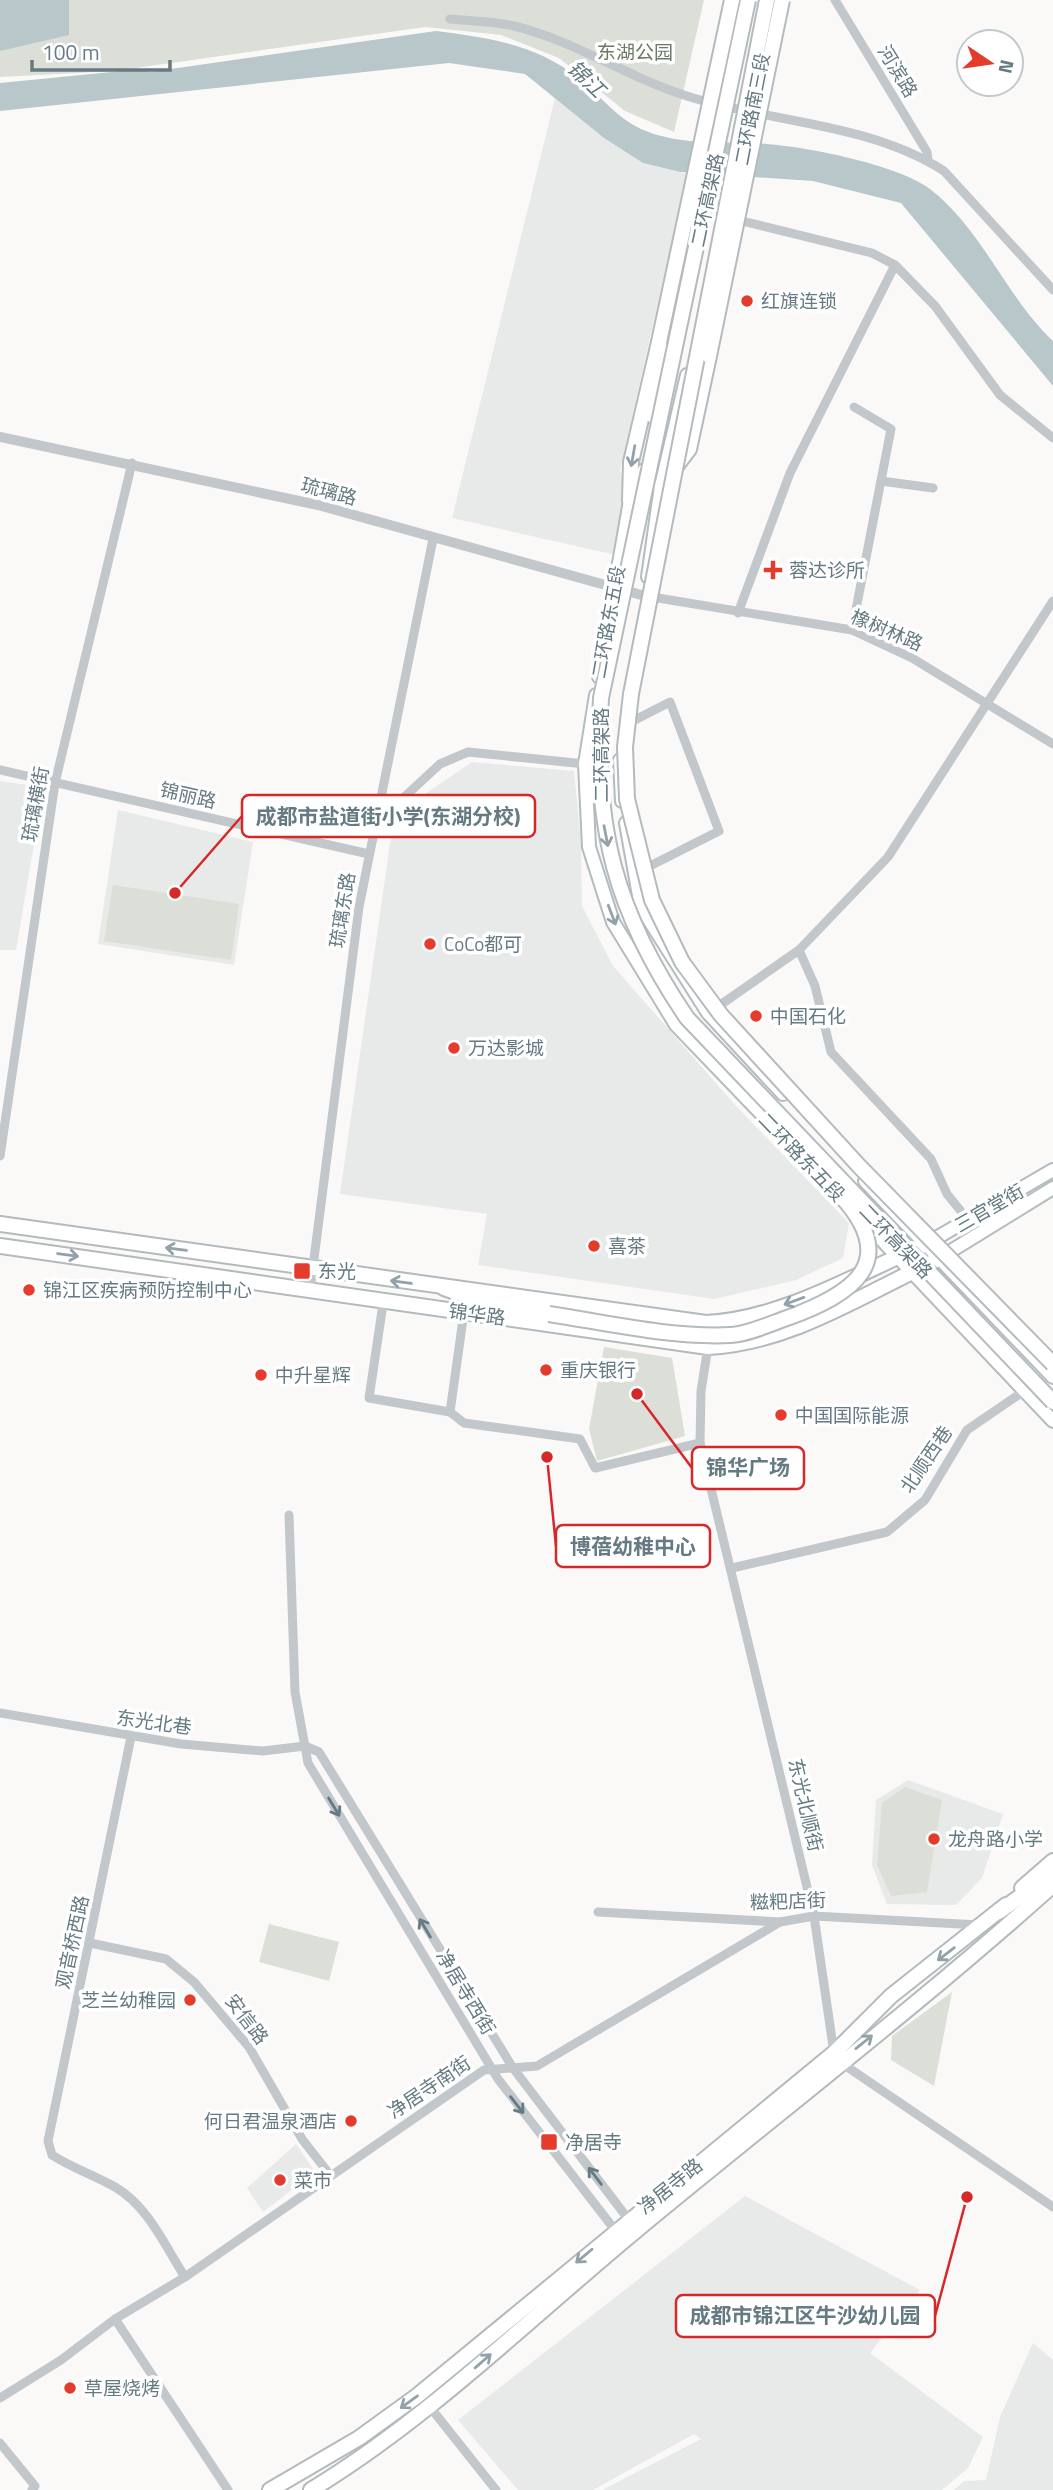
<svg xmlns="http://www.w3.org/2000/svg" width="1053" height="2490" viewBox="0 0 1053 2490" font-family="'Titillium Web','Noto Sans SC',sans-serif">
<style>
.built{fill:#e8e9e9}
.green{fill:#dbdfd7}
.water{fill:#b8c7c9}
.lines{fill:none;stroke-linecap:round;stroke-linejoin:round}
.secondary-casing{stroke:#b3bcbf;stroke-width:16}
.primary-casing{stroke:#b2babd;stroke-width:18}
.trunk-casing{stroke:#b4babd;stroke-width:18}
.minor{stroke:#c1c7ca;stroke-width:9}
.tertiary{stroke:#c1c7ca;stroke-width:10}
.secondary{stroke:#fff;stroke-width:12}
.primary{stroke:#fff;stroke-width:14}
.trunk{stroke:#fff;stroke-width:14}
.trunk-bridge-casing{stroke:#b4babd;stroke-width:18;stroke-linecap:butt}
.trunk-bridge{stroke:#fff;stroke-width:14}
.oneway{stroke:#93a2a8}
.oneway2{stroke:#657a83}
.poi-dot{fill:#e43b2d;stroke:#fff;stroke-width:2.5}
.labels{text-anchor:middle;stroke-width:7;stroke-linejoin:round;paint-order:stroke}
.park-label{font-size:19px;fill:#6b7a64;stroke:#fff}
.street-label{font-size:19px;fill:#657a83;stroke:#fff}
.poi-label{font-size:19px;fill:#657a83;stroke:#fff;text-anchor:start}
.water-label{font-size:21px;font-style:italic;fill:#60797c;stroke:#fff}
.leader{fill:none;stroke:#d62828;stroke-width:2.5}
.callout-dot{fill:#d62828;stroke:#fff;stroke-width:2.5}
.callout{fill:#fff;stroke:#d62828;stroke-width:2.5}
.callout-label{font-size:21px;text-anchor:middle;font-weight:bold;fill:#657a83}
</style>
<rect width="100%" height="100%" fill="#faf9f8"/>
<g class="built">
<polygon points="555,98 604,138 643,163 687,174 620,470 627,499 616,555 452,518"/>
<polygon points="472,762 574,771 581,844 582,906 613,966 736,1106 849,1223 843,1258 796,1280 714,1299 478,1265 487,1214 340,1194 394,815"/>
<polygon points="0,781 34,786 41,803 16,950 0,950"/>
<polygon points="118,810 253,842 234,965 98,944"/>
<polygon points="908,1780 1003,1814 982,1878 956,1905 887,1904 872,1865 876,1800"/>
<polygon points="296,2144 315,2172 263,2212 247,2188"/>
<polygon points="745,2196 920,2290 870,2353 983,2437 968,2468 942,2490 602,2490 701,2439 694,2434 593,2490 518,2490 458,2420"/>
<polygon points="1033,2343 1053,2360 1053,2490 954,2490 964,2481 986,2480 1000,2417"/>
</g>
<g class="green">
<polygon points="0,0 704,0 674,132 625,111 559,58 501,35 425,27 114,71 0,77"/>
<polygon points="113,885 239,904 231,960 104,941"/>
<polygon points="604,1347 672,1358 685,1436 597,1461 589,1429"/>
<polygon points="905,1787 942,1800 927,1892 891,1896 877,1865 882,1803"/>
<polygon points="269,1924 339,1942 329,1981 259,1962"/>
<polygon points="952,1992 934,2086 891,2060 892,2036"/>
</g>
<g class="water">
<polygon points="0,0 69,0 69,35 0,51"/>
<path d="M436,31C490,38 535,44 580,79C601,96 619,121 646,131C688,148 733,139 777,145C816,149 900,166 930,189C982,229 1006,297 1053,341V386L901,203L813,181L680,172L643,163L604,138L525,74L449,63L0,111V83L142,69L150,72Z"/>
</g>
<g class="lines">
<defs>
<g id="secondary">
<polyline points="710,122 730,41"/>
<polyline points="653,417 679,280"/>
<polyline points="648,577 661,486 687,375"/>
<polyline points="599,677 630,501 644,470"/>
<polyline points="596,695 585,764 589,847 613,922 676,1025 846,1202"/>
<polyline points="620,760 622,801"/>
<polyline points="626,823 641,907 708,1013 783,1094"/>
<polyline points="865,1181 1053,1377"/>
<polyline points="858,1215 1053,1421"/>
<polyline points="926,1244 1053,1170"/>
<polyline points="938,1259 1053,1188"/>
</g>
<g id="primary">
<path d="M0,1224L706,1323C783,1319 854,1275 924,1245"/>
<path d="M0,1246L708,1347C791,1343 863,1294 937,1260"/>
<polyline points="1022,1888 1053,1861"/>
<polyline points="270,2490 359,2438 417,2396 834,2053 891,1996 1006,1905"/>
<path d="M311,2490C429,2418 527,2321 633,2233C773,2117 918,2006 1053,1885"/>
</g>
<g id="trunk">
<polyline points="661,486 689,449 709,356"/>
<polyline points="630,501 631,462 659,342"/>
<polyline points="444,1288 490,1305 549,1314"/>
<polyline points="999,1912 1053,1872"/>
</g>
</defs>
<use href="#secondary" class="secondary-casing"/>
<use href="#primary" class="primary-casing"/>
<use href="#trunk" class="trunk-casing"/>
<g class="minor">
<polyline points="835,0 927,152 928,161"/>
<path d="M450,19C471,21 493,21 514,26C576,41 630,79 690,97C774,123 869,123 944,171L1053,290"/>
<polyline points="734,219 872,253 895,265 935,306 1000,395 1053,438"/>
<polyline points="881,481 933,488"/>
<polyline points="646,596 852,630 912,658 1053,744"/>
<polyline points="738,613 790,473 895,265"/>
<polyline points="852,630 891,429 854,407"/>
<polyline points="625,725 670,702 719,831 640,871"/>
<polyline points="0,770 369,854"/>
<polyline points="374,825 440,764 468,752 585,764"/>
<polyline points="799,950 815,986 831,1052 931,1159 947,1194 968,1220"/>
<polyline points="713,1010 799,950 888,857 1053,601"/>
<polyline points="0,1156 55,783 132,463"/>
<polyline points="310,1290 359,907 433,539"/>
<polyline points="383,1304 369,1398 450,1412 464,1312"/>
<polyline points="708,1347 701,1391 700,1443 814,1916 834,2053"/>
<polyline points="450,1412 464,1423 580,1439 595,1468 700,1443"/>
<polyline points="289,1515 295,1692 308,1763 498,2079 618,2234"/>
<polyline points="732,1568 887,1532 925,1500 967,1430 1024,1391"/>
<polyline points="0,1713 181,1744 263,1751 305,1746 319,1752 513,2068 632,2224"/>
<path d="M131,1737L48,2141L52,2155C72,2168 94,2175 115,2187C148,2206 165,2246 185,2277"/>
<polyline points="598,1912 780,1922 814,1916 979,1925"/>
<polyline points="90,1943 166,1959 194,1982 249,2047 302,2139 330,2175"/>
<polyline points="840,2062 1053,2207"/>
<polyline points="115,2319 228,2490"/>
<polyline points="0,2398 61,2360 115,2319 185,2277 484,2070 537,2066 780,1922"/>
<polyline points="430,2407 496,2490"/>
<polyline points="0,2443 35,2486 32,2490"/>
</g>
<polyline class="tertiary" points="0,437 318,505 645,596"/>
<use href="#secondary" class="secondary"/>
<use href="#primary" class="primary"/>
<use href="#trunk" class="trunk"/>
<defs>
<g id="trunk-bridge">
<path d="M748,0L601,698C593,827 615,912 687,1018L1053,1402"/>
<polyline points="767,0 631,694 625,747 627,799 652,900 682,962 721,1015 859,1166 1053,1364"/>
<polyline points="659,342 732,0"/>
<polyline points="709,356 782,0"/>
<path d="M549,1314C608,1323 671,1338 731,1335C748,1334 770,1324 787,1318C853,1294 902,1262 840,1195"/>
</g>
</defs>
<use href="#trunk-bridge" class="trunk-bridge-casing"/>
<use href="#trunk-bridge" class="trunk-bridge"/>
</g>
<defs><path id="oneway-shaft" d="M-6 0H5M1.5-3L5.5 0L1.5 3" fill="none" stroke-width="1.6" stroke-linecap="round" stroke-linejoin="round" transform="scale(1.75)"/></defs>
<g class="oneway">
<use href="#oneway-shaft" transform="translate(633 456) rotate(100)"/>
<use href="#oneway-shaft" transform="translate(606 836) rotate(79)"/>
<use href="#oneway-shaft" transform="translate(612 915) rotate(69)"/>
<use href="#oneway-shaft" transform="translate(176 1249) rotate(-172)"/>
<use href="#oneway-shaft" transform="translate(68 1255) rotate(8)"/>
<use href="#oneway-shaft" transform="translate(401 1282) rotate(-172)"/>
<use href="#oneway-shaft" transform="translate(794 1301) rotate(160)"/>
<use href="#oneway-shaft" transform="translate(946 1954) rotate(143)"/>
<use href="#oneway-shaft" transform="translate(864 2042) rotate(-39)"/>
<use href="#oneway-shaft" transform="translate(584 2256) rotate(140)"/>
<use href="#oneway-shaft" transform="translate(483 2361) rotate(-41)"/>
<use href="#oneway-shaft" transform="translate(409 2402) rotate(144)"/>
</g>
<g class="oneway2">
<use href="#oneway-shaft" transform="translate(334 1807) rotate(59)"/>
<use href="#oneway-shaft" transform="translate(425 1928) rotate(-121)"/>
<use href="#oneway-shaft" transform="translate(517 2105) rotate(52)"/>
<use href="#oneway-shaft" transform="translate(595 2176) rotate(-127)"/>
</g>
<g class="poi-dot">
<circle cx="747" cy="301" r="7"/>
<path d="M769.5 559.5h7v7h7v7h-7v7h-7v-7h-7v-7h7z"/>
<circle cx="430" cy="944" r="7"/>
<circle cx="756" cy="1016" r="7"/>
<circle cx="454" cy="1048" r="7"/>
<circle cx="594" cy="1246" r="7"/>
<rect x="293" y="1262" width="18" height="18" rx="3.5"/>
<circle cx="29" cy="1290" r="7"/>
<circle cx="546" cy="1370" r="7"/>
<circle cx="261" cy="1375" r="7"/>
<circle cx="781" cy="1415" r="7"/>
<circle cx="934" cy="1839" r="7"/>
<circle cx="190" cy="2000" r="7"/>
<circle cx="351" cy="2121" r="7"/>
<rect x="540" y="2133" width="18" height="18" rx="3.5"/>
<circle cx="280" cy="2180" r="7"/>
<circle cx="70" cy="2388" r="7"/>
</g>
<g class="labels">
<g class="park-label">
<text x="635" y="59">东湖公园</text>
</g>
<g class="street-label">
<text transform="translate(898 71) rotate(59)" y="7">河滨路</text>
<text transform="translate(752 109) rotate(-79)" y="7">二环路南三段</text>
<text transform="translate(707 200) rotate(-78)" y="7">二环高架路</text>
<text transform="translate(329 491) rotate(15)" y="7">琉璃路</text>
<text transform="translate(608 622) rotate(-80)" y="7">二环路东五段</text>
<text transform="translate(887 630) rotate(23)" y="7">橡树林路</text>
<text transform="translate(601 755) rotate(-90)" y="7">二环高架路</text>
<text transform="translate(188 795) rotate(13)" y="7">锦丽路</text>
<text transform="translate(35 804) rotate(-80)" y="7">琉璃横街</text>
<text transform="translate(342 910) rotate(-81)" y="7">琉璃东路</text>
<text transform="translate(802 1157) rotate(46)" y="7">二环路东五段</text>
<text transform="translate(989 1208) rotate(-30)" y="7">三官堂街</text>
<text transform="translate(896 1241) rotate(46)" y="7">二环高架路</text>
<text transform="translate(477 1314) rotate(8)" y="7">锦华路</text>
<text transform="translate(926 1459) rotate(-56)" y="7">北顺西巷</text>
<text transform="translate(154 1722) rotate(8)" y="7">东光北巷</text>
<text transform="translate(806 1805) rotate(77)" y="7">东光北顺街</text>
<text transform="translate(788 1901) rotate(-2)" y="7">糍粑店街</text>
<text transform="translate(72 1942) rotate(-78)" y="7">观音桥西路</text>
<text transform="translate(466 1992) rotate(59)" y="7">净居寺西街</text>
<text transform="translate(247 2019) rotate(53)" y="7">安信路</text>
<text transform="translate(429 2087) rotate(-34)" y="7">净居寺南街</text>
<text transform="translate(670 2186) rotate(-39)" y="7">净居寺路</text>
</g>
<g class="poi-label">
<text x="761" y="308">红旗连锁</text>
<text x="789" y="577">蓉达诊所</text>
<text x="444" y="951">CoCo都可</text>
<text x="770" y="1023">中国石化</text>
<text x="468" y="1055">万达影城</text>
<text x="608" y="1253">喜茶</text>
<text x="318" y="1278">东光</text>
<text x="43" y="1297">锦江区疾病预防控制中心</text>
<text x="560" y="1377">重庆银行</text>
<text x="275" y="1382">中升星辉</text>
<text x="795" y="1422">中国国际能源</text>
<text x="948" y="1846">龙舟路小学</text>
<text x="176" y="2007" text-anchor="end">芝兰幼稚园</text>
<text x="337" y="2128" text-anchor="end">何日君温泉酒店</text>
<text x="565" y="2149">净居寺</text>
<text x="294" y="2187">菜市</text>
<text x="84" y="2395">草屋烧烤</text>
</g>
<g class="water-label">
<text transform="translate(586 79) rotate(44)" y="7">锦江</text>
</g>
</g>
<path class="leader" d="M175 893L242 816M637 1394L692 1468M547 1457L556 1546M967 2197L935 2316"/>
<g class="callout-dot">
<circle cx="175" cy="893" r="7"/>
<circle cx="637" cy="1394" r="7"/>
<circle cx="547" cy="1457" r="7"/>
<circle cx="967" cy="2197" r="7"/>
</g>
<g class="callout">
<rect x="242" y="795" width="293" height="42" rx="7"/>
<rect x="692" y="1447" width="112" height="42" rx="7"/>
<rect x="556" y="1525" width="154" height="42" rx="7"/>
<rect x="676" y="2295" width="259" height="42" rx="7"/>
</g>
<g class="callout-label">
<text x="388" y="824">成都市盐道街小学(东湖分校)</text>
<text x="748" y="1475">锦华广场</text>
<text x="633" y="1554">博蓓幼稚中心</text>
<text x="805" y="2323">成都市锦江区牛沙幼儿园</text>
</g>
<g transform="translate(990 63) rotate(103)"><circle r="33" fill="#ffffff" stroke="#c1cacd" stroke-width="2"/>
<path d="M0-5L12 26L0 18L-12 26Z" fill="#e43b2d"/>
<text y="-10" font-size="19" font-weight="bold" text-anchor="middle" fill="#657a83">N</text>
</g>
<path d="M32 60v10h138v-10" fill="none" stroke="#657a83" stroke-width="3.5"/>
<text x="42" y="60" font-size="21" fill="#657a83" stroke="#ffffff" stroke-width="5" paint-order="stroke">100 m</text>
</svg>
